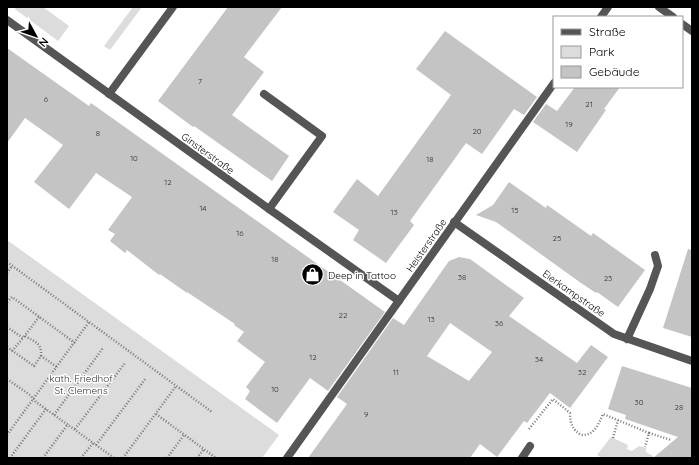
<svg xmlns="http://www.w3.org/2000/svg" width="699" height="465" viewBox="0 0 699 465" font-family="Quicksand,sans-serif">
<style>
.green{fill:#dcdcdc}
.building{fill:#c4c4c4;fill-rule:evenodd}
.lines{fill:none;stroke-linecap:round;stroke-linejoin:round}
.path{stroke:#777;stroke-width:2.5;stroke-dasharray:1 2;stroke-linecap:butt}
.lane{stroke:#555;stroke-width:8}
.street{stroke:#555;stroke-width:8}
.labels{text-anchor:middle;stroke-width:3;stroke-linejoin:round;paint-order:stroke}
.number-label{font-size:8px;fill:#313131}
.street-label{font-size:10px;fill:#000;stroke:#fff}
.poi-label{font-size:10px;fill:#000;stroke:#fff;text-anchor:start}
.park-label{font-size:10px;fill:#333;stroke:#fff}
</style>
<rect width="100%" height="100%" fill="#fff"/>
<g class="green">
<polygon points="16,7 43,7 69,26 58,41 15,9"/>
<polygon points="133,7 142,7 110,50 104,46"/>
<polygon points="7,240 279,435 262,458 7,458"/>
<polygon points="611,437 628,445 627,449 632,451 639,446 646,448 646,452 653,456 652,458 602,458 597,455"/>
</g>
<g class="building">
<polygon points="228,7 282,7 244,57 264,72 232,115 289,156 272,181 194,126 193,127 158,101"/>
<polygon points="445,31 537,97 524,115 514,109 482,154 466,143 410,221 414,225 386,263 353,240 359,230 333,212 357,179 378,196 451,95 416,69"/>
<polygon points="7,48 89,106 91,103 385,312 328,391 310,378 277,423 245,399 250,391 246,387 265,362 237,341 244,332 234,325 235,324 187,292 187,293 160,274 159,275 127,250 125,253 110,241 115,234 108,230 132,197 96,173 69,209 34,182 63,145 25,118 7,143"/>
<polygon points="575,87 620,87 604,109 606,110 577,152 533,122 546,104 557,111"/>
<polygon points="509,182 546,208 547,205 591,236 593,233 645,270 618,307 597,292 596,293 581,283 496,222 476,215 493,205"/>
<polygon points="688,249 692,250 692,337 663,328"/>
<path d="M459,257L470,259L524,298L509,316L577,363L591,345L608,357L570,408L550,393L527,423L524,421L497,457L480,444L470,458H308L347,404L337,397L393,318L404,325L449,261ZM450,323L492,352L469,381L427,356Z"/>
<polygon points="622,366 692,388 692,458 653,458 678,437 625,419 626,415 608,409"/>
</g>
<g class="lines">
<g class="path">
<polyline points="7,262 212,412"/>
<polyline points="7,273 12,266"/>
<polyline points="7,302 12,297 75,343"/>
<polyline points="7,327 23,338 39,317"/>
<path d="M25,336C35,342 42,343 41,356"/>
<polyline points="7,347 34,366 41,356 57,367"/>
<polyline points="12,351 23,338"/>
<polyline points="7,379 30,395 36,402 114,458"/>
<polyline points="156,414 216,458"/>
<polyline points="54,415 103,348"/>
<polyline points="75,429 125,363"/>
<path d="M529,429L553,399L570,413C570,423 572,429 581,435C594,436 598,425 603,414L649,433L645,447"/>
<polyline points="649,433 671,440"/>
<polyline points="7,435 89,322"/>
<polyline points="613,438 618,420"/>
<polyline points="96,445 146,378"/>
<polyline points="10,458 46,409"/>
<polyline points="43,458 68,424"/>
<polyline points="81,458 93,443"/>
<polyline points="123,458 176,386"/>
<polyline points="167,458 184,435"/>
<polyline points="197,458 204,449"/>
</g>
<g class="lane">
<polyline points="264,94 322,136 269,209"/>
<polyline points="627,339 650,289 658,266 655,255"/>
<polyline points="522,458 530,446"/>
</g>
<g class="street">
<polyline points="659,7 673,17"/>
<polyline points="601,17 608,7"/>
<polyline points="7,20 269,209 399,301"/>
<polyline points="682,24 692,31"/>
<polyline points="109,94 173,7"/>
<polyline points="454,222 614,334 692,361"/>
<polyline points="287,458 554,83"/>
</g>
</g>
<defs>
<symbol id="shop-disc" viewBox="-11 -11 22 22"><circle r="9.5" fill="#000" stroke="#fff"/><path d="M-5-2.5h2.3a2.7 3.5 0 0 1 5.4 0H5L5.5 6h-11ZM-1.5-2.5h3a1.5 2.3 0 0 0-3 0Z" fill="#fff"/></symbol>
</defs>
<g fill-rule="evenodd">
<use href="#shop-disc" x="300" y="262" width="25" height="25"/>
</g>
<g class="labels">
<g class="number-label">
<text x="200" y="84">7</text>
<text x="46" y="102">6</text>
<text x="589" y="107">21</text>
<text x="569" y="127">19</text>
<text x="477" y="134">20</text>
<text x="98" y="136">8</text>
<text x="134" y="161">10</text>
<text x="430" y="162">18</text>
<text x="168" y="185">12</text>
<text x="203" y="211">14</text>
<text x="515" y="213">15</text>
<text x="394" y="215">13</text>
<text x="240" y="236">16</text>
<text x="557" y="241">25</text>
<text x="275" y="262">18</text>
<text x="462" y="280">38</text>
<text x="608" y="281">23</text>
<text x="343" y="318">22</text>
<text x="431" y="322">13</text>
<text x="499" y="326">36</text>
<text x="313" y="360">12</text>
<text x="539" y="362">34</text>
<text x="396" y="375">11</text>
<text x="582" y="375">32</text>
<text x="275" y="392">10</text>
<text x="639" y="405">30</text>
<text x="679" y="410">28</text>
<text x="366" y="417">9</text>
</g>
<g class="street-label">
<text transform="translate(208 153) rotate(36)" y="4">Ginsterstraße</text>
<text transform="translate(426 245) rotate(-55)" y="4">Heisterstraße</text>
<text transform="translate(574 293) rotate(35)" y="4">Eierkampstraße</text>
</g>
<g class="poi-label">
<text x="328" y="279">Deep in Tattoo</text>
</g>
<g class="park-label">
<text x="81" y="382">kath. Friedhof<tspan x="81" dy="12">St. Clemens</tspan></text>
</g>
</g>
<rect width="699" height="465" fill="none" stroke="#000000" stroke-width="16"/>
<rect x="553" y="16" width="130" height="72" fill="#ffffff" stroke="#999999"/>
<rect x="561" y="29" width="20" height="6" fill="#555555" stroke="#999999"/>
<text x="589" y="36" font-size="12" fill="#000000">Straße</text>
<rect x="561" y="46" width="20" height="12" fill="#dcdcdc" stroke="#999999"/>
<text x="589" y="56" font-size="12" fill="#000000">Park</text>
<rect x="561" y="66" width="20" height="12" fill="#c4c4c4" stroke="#999999"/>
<text x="589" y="76" font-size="12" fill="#000000">Gebäude</text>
<g transform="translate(36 36) rotate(130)" stroke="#ffffff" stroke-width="3" paint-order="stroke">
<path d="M0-3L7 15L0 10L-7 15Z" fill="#000000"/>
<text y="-6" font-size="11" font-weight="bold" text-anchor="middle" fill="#000000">N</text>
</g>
</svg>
